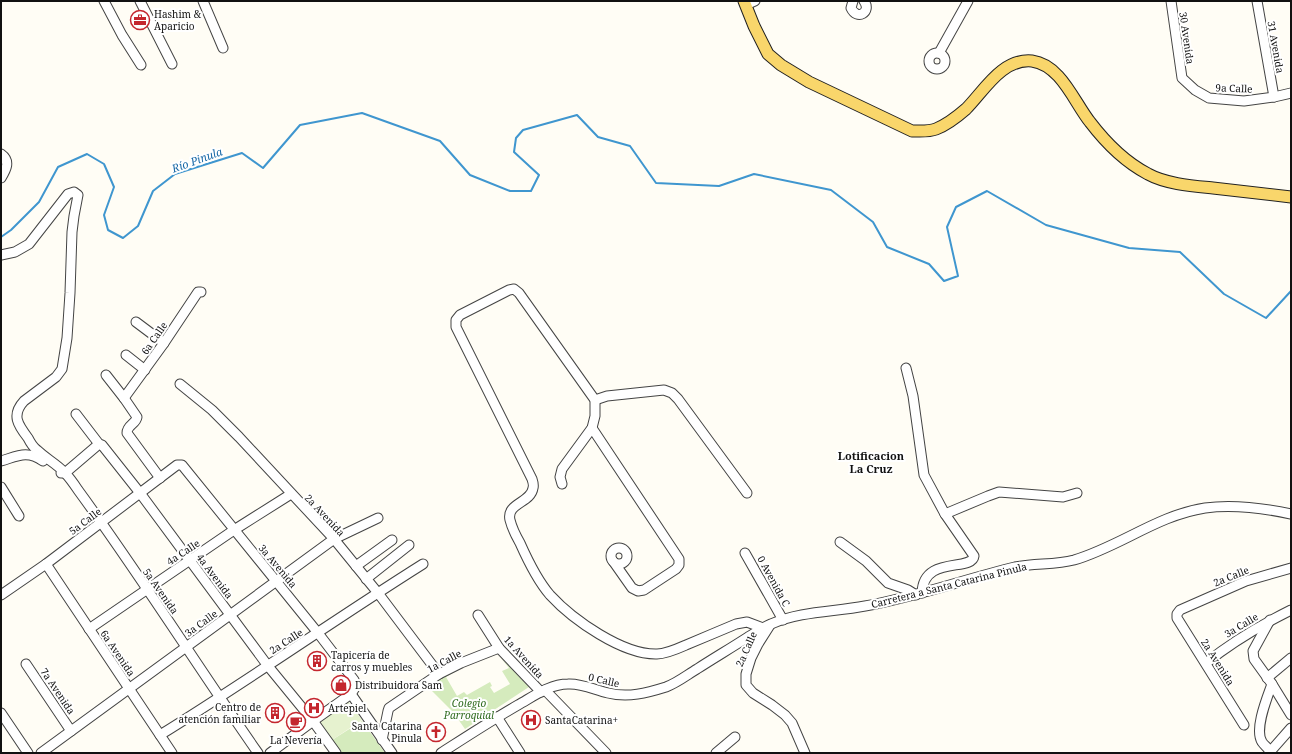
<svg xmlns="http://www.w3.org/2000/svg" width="1292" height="754" viewBox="0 0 1292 754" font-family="'Noto Serif',serif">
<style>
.green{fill:#d5ebbd}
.pitch{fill:#e6f2cf}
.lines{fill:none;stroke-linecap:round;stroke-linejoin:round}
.stream{stroke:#3f96cf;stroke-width:2}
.minor-casing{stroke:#444;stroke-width:11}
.major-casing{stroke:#222;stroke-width:13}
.minor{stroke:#fff;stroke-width:9}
.major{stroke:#f9d66b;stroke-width:11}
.labels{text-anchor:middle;stroke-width:4;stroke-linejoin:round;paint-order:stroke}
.poi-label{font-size:10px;fill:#111;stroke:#fff;text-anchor:start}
.street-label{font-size:10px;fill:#111;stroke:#fff}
.park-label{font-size:10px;font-style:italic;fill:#2f6b1f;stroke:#fff}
.water-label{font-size:11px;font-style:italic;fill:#1768a6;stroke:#fff}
.neighbourhood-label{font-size:11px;font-weight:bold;fill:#111;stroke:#fff}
</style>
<rect width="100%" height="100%" fill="#fffdf5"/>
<g class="green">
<polygon points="488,653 446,677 457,696 464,692 467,695 490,682 492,686 490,687 494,693 510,684 502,671 509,668 500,657 529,687 465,729 453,712 428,687 444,676"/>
<polygon points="362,721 385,753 340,753 332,740"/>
</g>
<polygon class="pitch" points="348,701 362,720 332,740 318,721"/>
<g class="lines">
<polyline class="stream" points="1,237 11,230 39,202 58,167 87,154 104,164 114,187 104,215 108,230 123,238 138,226 153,191 175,174 242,153 263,168 300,125 362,113 440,141 470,175 510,191 531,191 539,175 514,152 516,138 523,130 577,115 598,137 630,146 656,183 719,186 754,174 831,190 873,222 887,247 929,264 944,281 958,276 947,227 956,207 987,191 1046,225 1129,248 1180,252 1224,294 1266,318 1291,291"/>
<defs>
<g id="minor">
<polyline points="104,1 122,35 141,65"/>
<polyline points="140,1 172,64"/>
<polyline points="203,1 223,48"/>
<path d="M853,1L851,8C857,21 872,12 864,1"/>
<polyline points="1171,1 1182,78 1195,90 1209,98 1244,101 1274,97 1291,93"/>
<polyline points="1257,1 1274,97"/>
<polyline points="746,5 755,1"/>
<polyline points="939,53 968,1"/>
<circle cx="937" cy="61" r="8"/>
<path d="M1,154C11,161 6,170 1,178"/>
<path d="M1,255L15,252L29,244L68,194L74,192L78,195L74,216L72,232L70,293L67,338L62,369L56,377L24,401C11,415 18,425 28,438C30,442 33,447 37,450C45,458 57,464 65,473C70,478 74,484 78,490C141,576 197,666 258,753"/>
<polyline points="136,322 164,343"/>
<polyline points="126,355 145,370"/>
<path d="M906,368L913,396L924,475L945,514L974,556C972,572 923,555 922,593"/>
<path d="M106,375L124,398L137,417C136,424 127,425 127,433L160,478"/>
<polyline points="180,384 212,410 239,437 334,539 378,593 439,674"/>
<polyline points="124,398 164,343 198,292 201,292"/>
<polyline points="595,400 607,396 664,390 672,393 678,399 747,493"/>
<polyline points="76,414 99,444 102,445 140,493 268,666 313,721 336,753"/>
<polyline points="592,428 679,559 679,565 676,569 644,590 638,591 632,588 613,561"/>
<path d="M1,461C18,456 27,450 43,461"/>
<polyline points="61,473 65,473 99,444"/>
<path d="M562,484L560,477L562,469L592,428L595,416V400L519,293L514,289L509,290L460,315L456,320V327L532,479C533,482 534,485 533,488C531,503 506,503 510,520C512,528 516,536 520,543C528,561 537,580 550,595C573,620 623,655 657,654C666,654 677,649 686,645C703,638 719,631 736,624L747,622L763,628"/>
<polyline points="1,487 19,516"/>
<polyline points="945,514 988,496 999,492 1063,497 1077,493"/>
<polyline points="840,542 866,561 888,583 908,590 916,595"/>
<circle cx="619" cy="556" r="8"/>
<polyline points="745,553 783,620"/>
<polyline points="46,564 172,753"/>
<polyline points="356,566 392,540"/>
<polyline points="366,579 409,545"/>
<polyline points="1,595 46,564 177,465 182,465 318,633 354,680 356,686 351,694 313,721 270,753"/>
<polyline points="478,615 499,648 541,692"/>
<polyline points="1270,620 1253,651 1254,659 1272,684 1291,715"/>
<polyline points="770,625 758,644 751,658 746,674 746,685 753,693 772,705 785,715 792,723 805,753"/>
<polyline points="89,629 234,530 291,494"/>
<path d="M1206,663C1232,642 1261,625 1291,610"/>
<polyline points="26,664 71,731"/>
<polyline points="1267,678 1291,658"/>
<polyline points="545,690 606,753"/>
<polyline points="351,694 392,753"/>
<polyline points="1,713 28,753"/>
<polyline points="497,717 520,753"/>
<polyline points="1244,725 1177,618 1177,614 1180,610 1246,581 1291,568"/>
<path d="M160,735C249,680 334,620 423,564"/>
<polyline points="382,740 388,711 389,708 439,674 461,663 499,648"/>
<path d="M1270,751C1268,748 1264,745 1262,742C1254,729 1267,698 1272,684"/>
<polyline points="41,753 334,539 378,518"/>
<path d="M441,753C466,737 492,720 518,705C534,696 550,684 568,684C581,683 595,690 608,693C628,698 647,693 666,687C677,683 687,675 697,669C714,658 731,648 748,637C755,633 763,627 771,624C801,611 834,612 865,606C916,597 965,579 1015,567C1035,563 1055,565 1074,560C1119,547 1158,515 1205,508C1234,504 1263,508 1291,514"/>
<polyline points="716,753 735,737"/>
<polyline points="1269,753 1291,728"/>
</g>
<path id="major" d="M744,1L754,26L768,54L781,65L809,82L912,131C920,131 928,132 936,129C946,125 958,116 966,109C984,91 1002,58 1032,61C1061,65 1074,102 1090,122C1106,143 1125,162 1148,174C1166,184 1193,186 1213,188C1239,191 1265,194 1291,197"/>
</defs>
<use href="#minor" class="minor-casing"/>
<use href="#major" class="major-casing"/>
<use href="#minor" class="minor"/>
<use href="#major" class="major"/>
</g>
<defs>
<symbol id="office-ring" viewBox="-11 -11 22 22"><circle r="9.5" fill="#fff" stroke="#c4262e" stroke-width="1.5"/><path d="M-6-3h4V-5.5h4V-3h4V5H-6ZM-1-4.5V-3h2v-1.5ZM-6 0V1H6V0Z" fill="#c4262e"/></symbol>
<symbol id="building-ring" viewBox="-11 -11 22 22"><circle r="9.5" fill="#fff" stroke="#c4262e" stroke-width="1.5"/><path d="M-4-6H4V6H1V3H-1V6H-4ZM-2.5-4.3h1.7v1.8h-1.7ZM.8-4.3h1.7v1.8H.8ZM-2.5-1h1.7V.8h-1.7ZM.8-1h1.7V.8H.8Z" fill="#c4262e"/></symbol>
<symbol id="shop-ring" viewBox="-11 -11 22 22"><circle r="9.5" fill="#fff" stroke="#c4262e" stroke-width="1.5"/><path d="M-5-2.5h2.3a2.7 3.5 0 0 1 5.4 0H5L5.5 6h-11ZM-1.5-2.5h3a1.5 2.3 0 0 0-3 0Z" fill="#c4262e"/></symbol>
<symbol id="hospital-ring" viewBox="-11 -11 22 22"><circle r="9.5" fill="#fff" stroke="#c4262e" stroke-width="1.5"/><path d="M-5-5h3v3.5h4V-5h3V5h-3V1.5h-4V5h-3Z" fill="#c4262e"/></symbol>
<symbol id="cafe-ring" viewBox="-11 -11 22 22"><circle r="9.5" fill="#fff" stroke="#c4262e" stroke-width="1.5"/><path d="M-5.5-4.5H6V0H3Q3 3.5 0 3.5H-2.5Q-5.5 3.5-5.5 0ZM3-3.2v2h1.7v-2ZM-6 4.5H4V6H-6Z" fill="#c4262e"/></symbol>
<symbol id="church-ring" viewBox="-11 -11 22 22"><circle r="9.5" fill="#fff" stroke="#c4262e" stroke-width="1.5"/><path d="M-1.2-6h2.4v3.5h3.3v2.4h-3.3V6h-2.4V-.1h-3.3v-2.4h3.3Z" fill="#c4262e"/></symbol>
</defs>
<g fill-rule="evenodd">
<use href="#office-ring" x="129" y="9" width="22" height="22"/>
<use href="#building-ring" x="306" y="650" width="22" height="22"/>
<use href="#shop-ring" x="330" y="674" width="22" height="22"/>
<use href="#hospital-ring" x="303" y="697" width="22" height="22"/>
<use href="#building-ring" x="264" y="702" width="22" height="22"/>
<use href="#hospital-ring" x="520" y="709" width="22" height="22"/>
<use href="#cafe-ring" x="285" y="711" width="22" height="22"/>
<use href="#church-ring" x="425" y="721" width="22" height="22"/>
</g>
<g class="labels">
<g class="poi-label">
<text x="154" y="18">Hashim &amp;<tspan x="154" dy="12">Aparicio</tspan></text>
<text x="331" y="659">Tapicería de<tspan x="331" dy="12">carros y muebles</tspan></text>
<text x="355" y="689">Distribuidora Sam</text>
<text x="261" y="711" text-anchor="end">Centro de<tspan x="261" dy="12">atención familiar</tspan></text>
<text x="328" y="712">Artepiel</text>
<text x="545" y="724">SantaCatarina+</text>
<text x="422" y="730" text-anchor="end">Santa Catarina<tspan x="422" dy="12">Pinula</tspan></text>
<text x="296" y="744" text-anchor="middle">La Nevería</text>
</g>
<g class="street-label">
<text transform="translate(1187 38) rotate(82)" y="4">30 Avenida</text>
<text transform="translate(1276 47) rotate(80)" y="4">31 Avenida</text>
<text transform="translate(1234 88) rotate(2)" y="4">9a Calle</text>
<text transform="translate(154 338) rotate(-55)" y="4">6a Calle</text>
<text transform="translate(325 515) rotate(47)" y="4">2a Avenida</text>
<text transform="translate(85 521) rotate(-37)" y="4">5a Calle</text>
<text transform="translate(183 552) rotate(-34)" y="4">4a Calle</text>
<text transform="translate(278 566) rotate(50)" y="4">3a Avenida</text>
<text transform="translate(215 576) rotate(53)" y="4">4a Avenida</text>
<text transform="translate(1231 576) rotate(-22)" y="4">2a Calle</text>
<text transform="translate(774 581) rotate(61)" y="4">0 Avenida C</text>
<text transform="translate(949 585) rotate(-14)" y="4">Carretera a Santa Catarina Pinula</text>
<text transform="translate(161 591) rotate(55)" y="4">5a Avenida</text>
<text transform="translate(201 623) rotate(-36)" y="4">3a Calle</text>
<text transform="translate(1241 625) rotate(-31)" y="4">3a Calle</text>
<text transform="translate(286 641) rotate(-33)" y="4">2a Calle</text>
<text transform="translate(746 649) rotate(-66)" y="4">2a Calle</text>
<text transform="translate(118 653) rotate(56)" y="4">6a Avenida</text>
<text transform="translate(524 657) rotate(48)" y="4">1a Avenida</text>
<text transform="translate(444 661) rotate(-28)" y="4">1a Calle</text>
<text transform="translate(1218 662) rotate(58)" y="4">2a Avenida</text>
<text transform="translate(604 680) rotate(13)" y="4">0 Calle</text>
<text transform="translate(58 691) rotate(56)" y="4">7a Avenida</text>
</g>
<g class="park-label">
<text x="469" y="707">Colegio<tspan x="469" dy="12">Parroquial</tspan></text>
</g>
<g class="water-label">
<text transform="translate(197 160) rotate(-20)" y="4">Río Pinula</text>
</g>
<g class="neighbourhood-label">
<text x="871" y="460">Lotificacion<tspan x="871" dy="13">La Cruz</tspan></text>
</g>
</g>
<rect width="1292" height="754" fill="none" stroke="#111111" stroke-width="4"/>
</svg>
